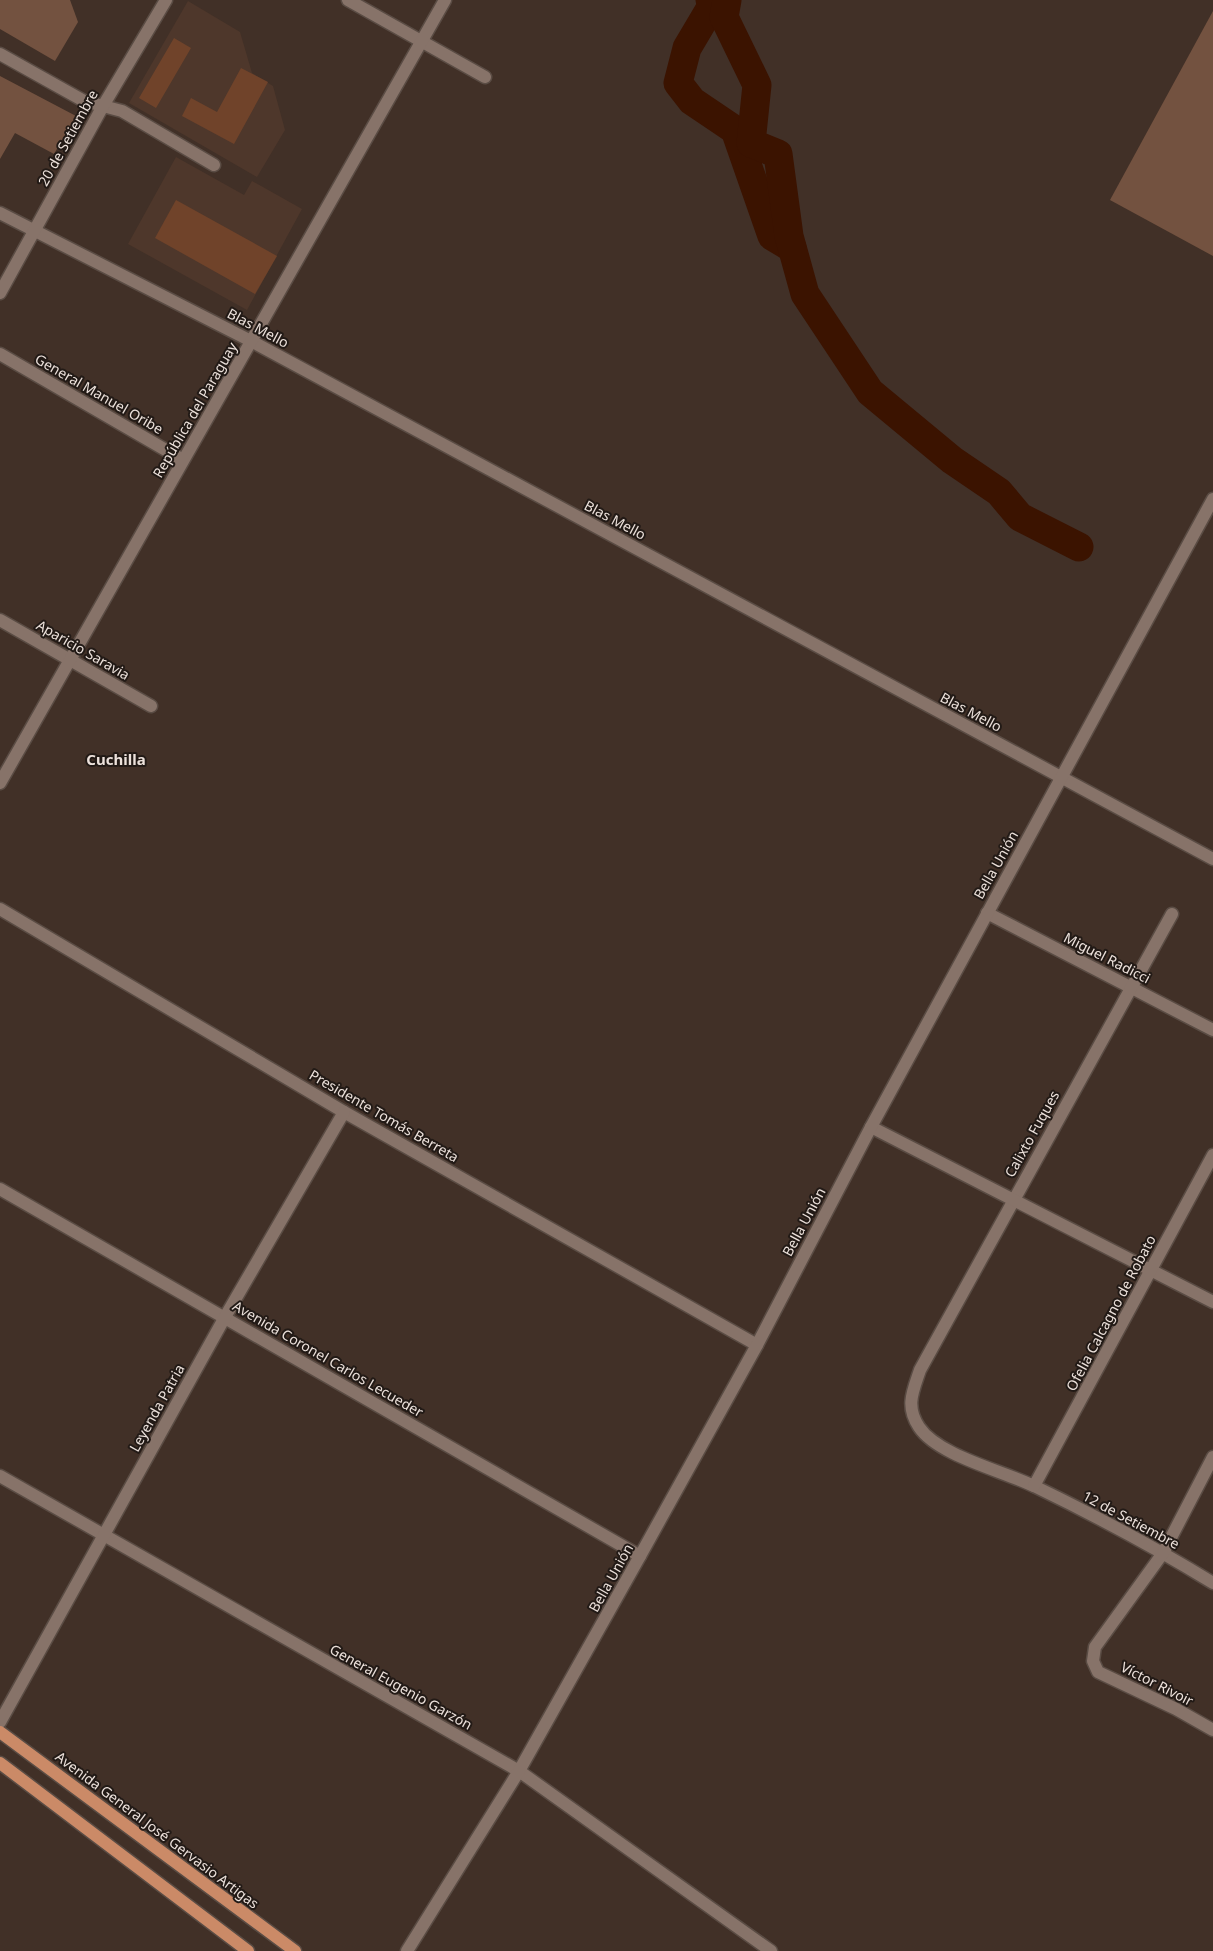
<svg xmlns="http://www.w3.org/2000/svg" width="1213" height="1951" viewBox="0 0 1213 1951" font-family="'Noto Sans',sans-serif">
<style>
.built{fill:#4e372b}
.green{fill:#735240}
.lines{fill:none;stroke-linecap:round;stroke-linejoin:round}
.river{stroke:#3b1300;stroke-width:29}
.building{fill:#70432a}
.minor-casing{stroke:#5a4c44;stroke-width:15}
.major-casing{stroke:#5a4c44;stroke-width:15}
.minor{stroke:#877369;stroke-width:12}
.major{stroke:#cb8a67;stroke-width:12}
.labels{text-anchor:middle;stroke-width:4;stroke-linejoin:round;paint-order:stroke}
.street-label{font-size:14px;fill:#ece1db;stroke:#221a16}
.neighbourhood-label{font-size:15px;font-weight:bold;fill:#ece1db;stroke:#221a16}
</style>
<rect width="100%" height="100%" fill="#413027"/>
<g class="built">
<polygon points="188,1 240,32 252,73 273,86 285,130 257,177 129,103"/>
<polygon points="176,157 244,195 252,181 302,209 247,310 128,244"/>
</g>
<g class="green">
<polygon points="0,0 70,0 78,22 55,61 0,29"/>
<polygon points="1213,11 1213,256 1110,200"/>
<polygon points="0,76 76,116 54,154 15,133 0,159"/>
</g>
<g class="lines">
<g class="river">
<polyline points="710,0 713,4 687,48 678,83 692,101 735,130 772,236 792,248"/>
<polyline points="727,0 724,17 757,85 751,143 778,154 789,236 805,294 870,392 952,460 999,492 1020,517 1079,547"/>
</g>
</g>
<g class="building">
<polygon points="174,38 191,48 156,108 139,98"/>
<polygon points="241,68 268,82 234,144 182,116 191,98 217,112"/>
<polygon points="176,200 277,256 255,294 155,238"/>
</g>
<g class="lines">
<defs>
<g id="minor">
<polyline points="348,0 485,77"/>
<polyline points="0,54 84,101 122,111 214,165"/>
<polyline points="0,213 251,341 1213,859"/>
<polyline points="0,293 103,106 166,0"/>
<polyline points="0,354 183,460"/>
<polyline points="0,620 151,706"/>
<polyline points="0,783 445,0"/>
<polyline points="0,909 344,1112 757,1345"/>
<polyline points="987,913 1213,1030"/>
<path d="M1172,914L920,1370C913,1391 905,1406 919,1427C938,1456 1004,1471 1036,1487C1096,1516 1156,1548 1213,1583"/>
<polyline points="871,1127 1213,1302"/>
<polyline points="0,1189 640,1556"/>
<polyline points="1213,1457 1163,1553 1095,1647 1093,1661 1098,1672 1176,1709 1213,1730"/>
<polyline points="0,1476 519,1771 771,1951"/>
<polyline points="1034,1486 1213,1155"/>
<polyline points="0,1722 225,1317 344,1112"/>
<polyline points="407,1951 519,1771 640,1556 757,1345 871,1127 1213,499"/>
</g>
<g id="major">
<polyline points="0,1732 295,1951"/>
<polyline points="0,1763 248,1951"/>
</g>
</defs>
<use href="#minor" class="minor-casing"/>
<use href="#major" class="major-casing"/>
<use href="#minor" class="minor"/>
<use href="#major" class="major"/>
</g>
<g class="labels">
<g class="street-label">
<text transform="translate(68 138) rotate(-61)" y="5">20 de Setiembre</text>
<text transform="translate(258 328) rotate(28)" y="5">Blas Mello</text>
<text transform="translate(99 394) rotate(30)" y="5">General Manuel Oribe</text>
<text transform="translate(195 410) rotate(-60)" y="5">República del Paraguay</text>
<text transform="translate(615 520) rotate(28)" y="5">Blas Mello</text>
<text transform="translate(83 650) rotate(30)" y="5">Aparicio Saravia</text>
<text transform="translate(971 712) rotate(28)" y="5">Blas Mello</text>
<text transform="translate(996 865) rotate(-61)" y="5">Bella Unión</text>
<text transform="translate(1107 958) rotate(27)" y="5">Miguel Radicci</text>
<text transform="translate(384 1116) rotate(30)" y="5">Presidente Tomás Berreta</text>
<text transform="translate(1032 1134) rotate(-61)" y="5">Calixto Fuques</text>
<text transform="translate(804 1222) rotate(-62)" y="5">Bella Unión</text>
<text transform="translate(1111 1313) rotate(-62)" y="5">Ofelia Calcagno de Robato</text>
<text transform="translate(328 1359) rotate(30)" y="5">Avenida Coronel Carlos Lecueder</text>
<text transform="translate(157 1408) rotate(-61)" y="5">Leyenda Patria</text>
<text transform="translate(1131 1520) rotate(28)" y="5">12 de Setiembre</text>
<text transform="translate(611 1578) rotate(-61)" y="5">Bella Unión</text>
<text transform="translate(1157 1684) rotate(27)" y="5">Víctor Rivoir</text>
<text transform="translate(401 1687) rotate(29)" y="5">General Eugenio Garzón</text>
<text transform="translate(157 1830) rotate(37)" y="5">Avenida General José Gervasio Artigas</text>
</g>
<g class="neighbourhood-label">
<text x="116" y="765">Cuchilla</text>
</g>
</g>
</svg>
